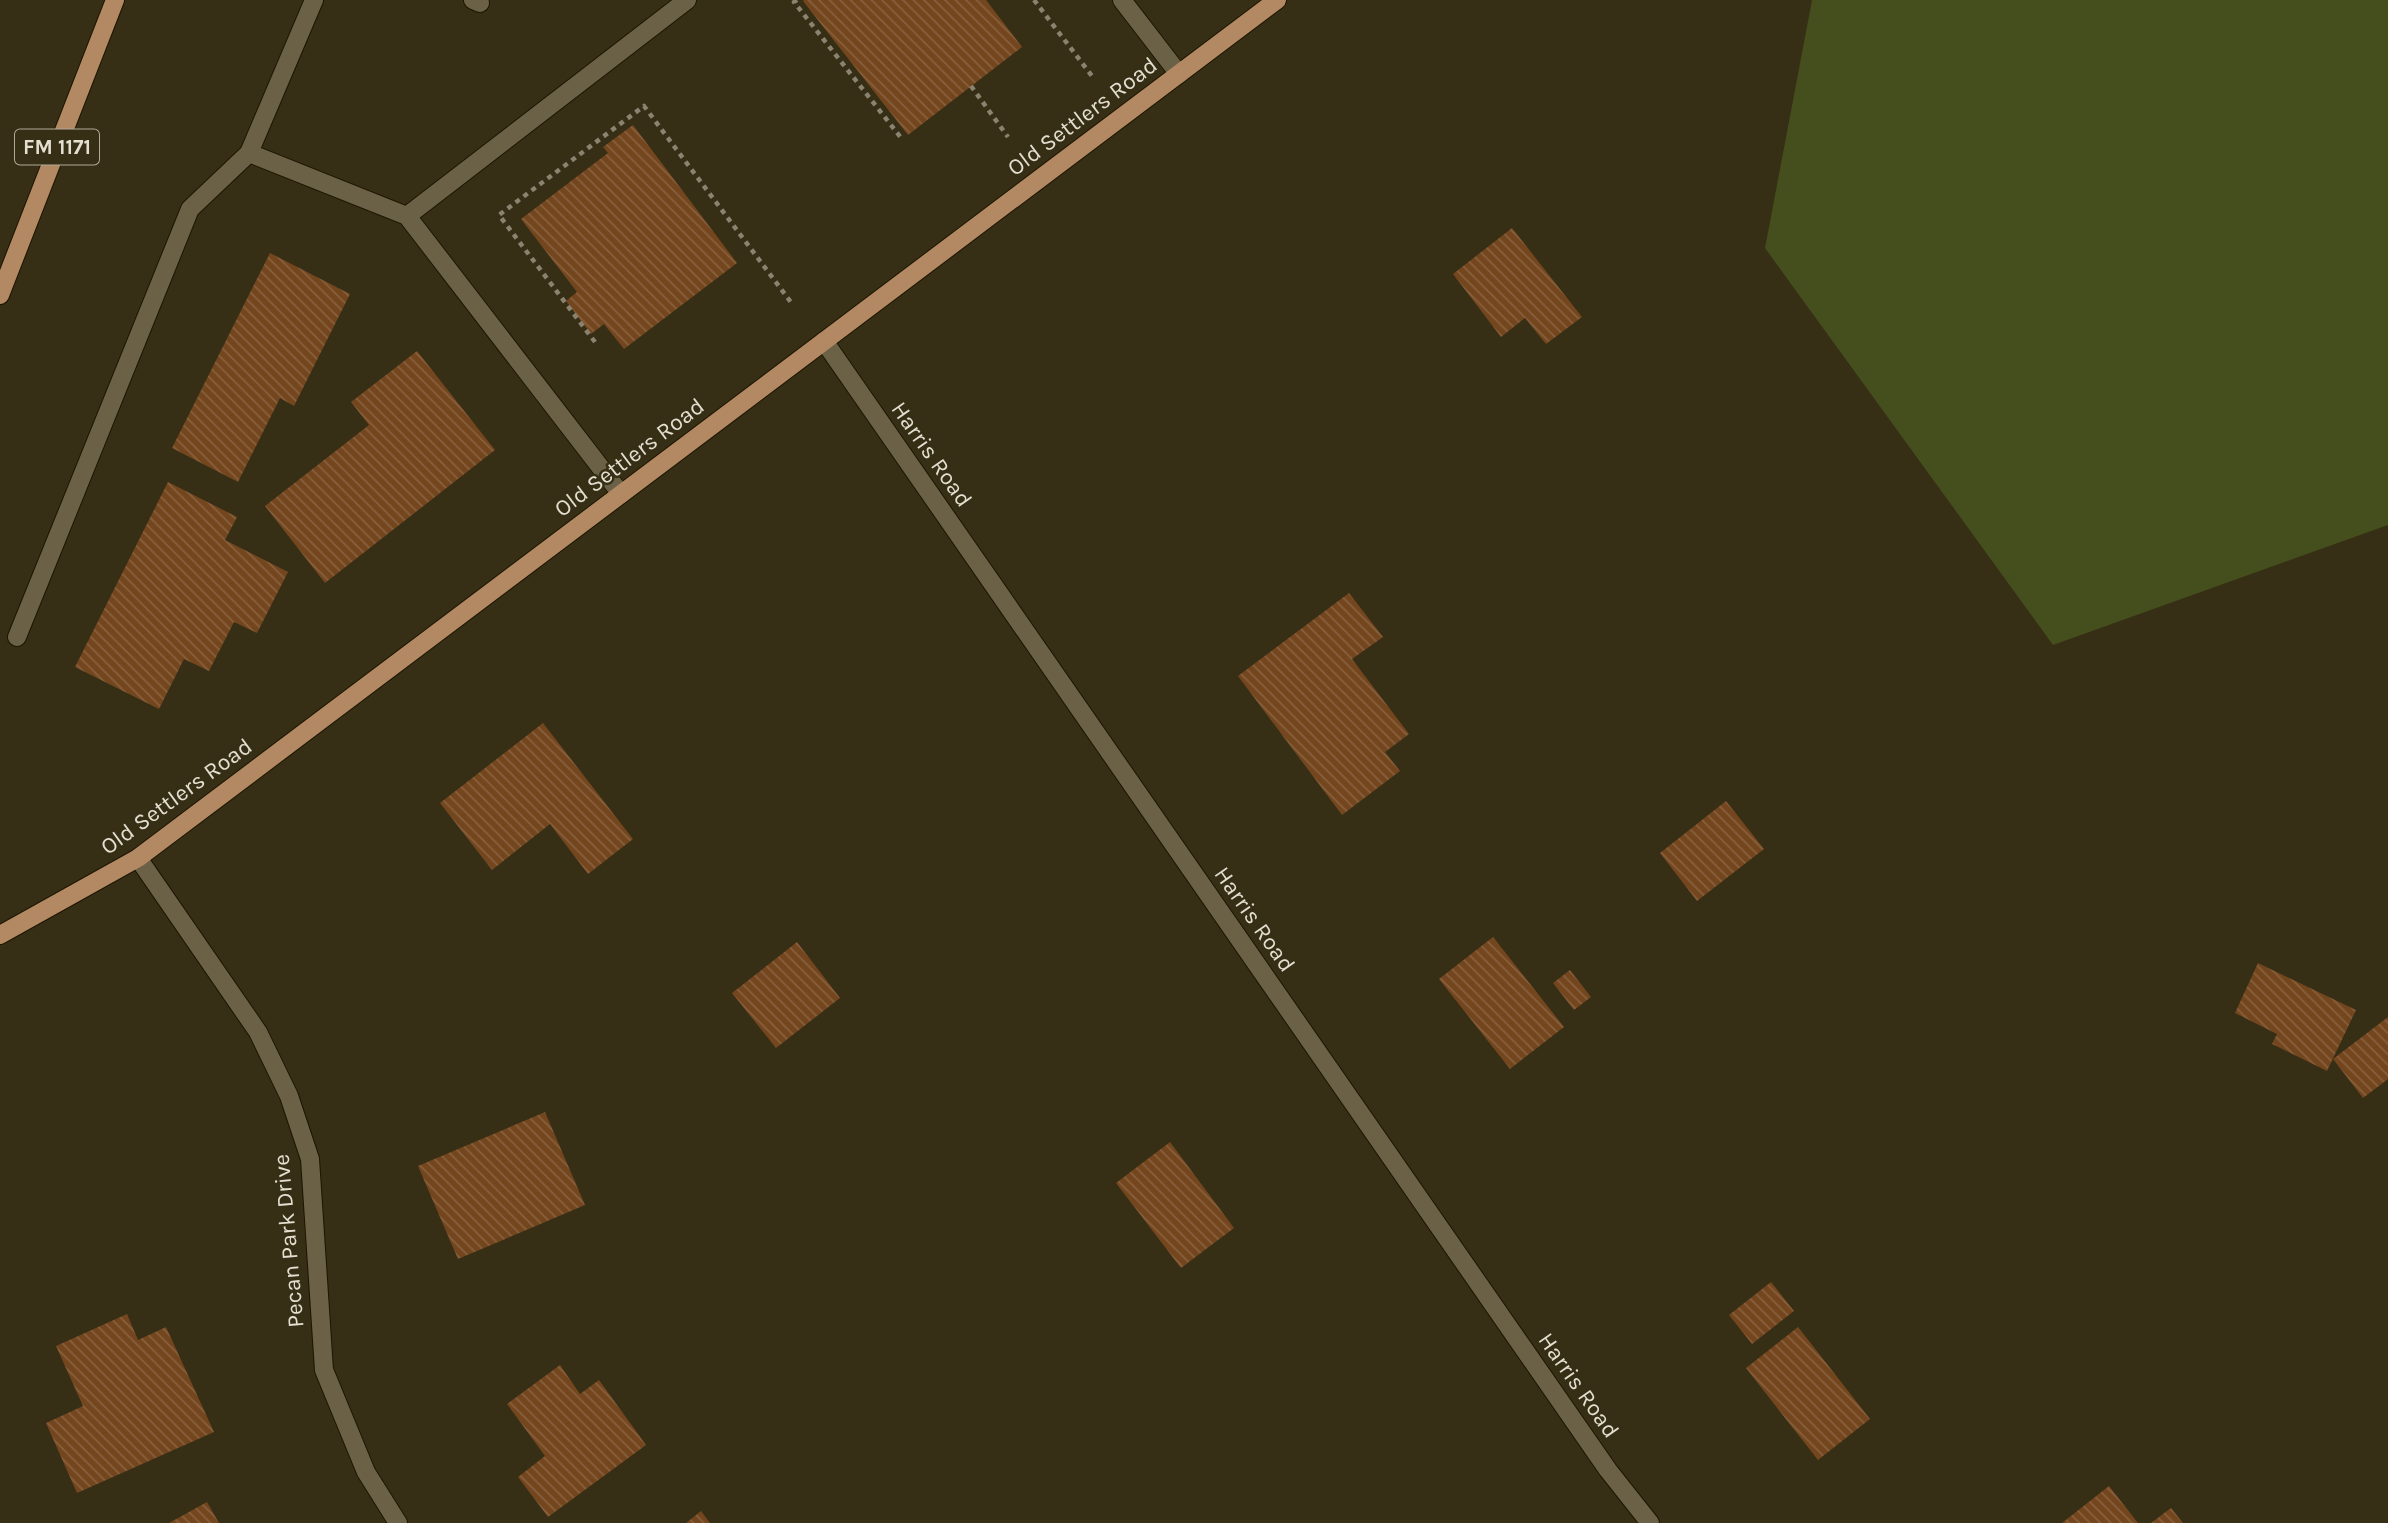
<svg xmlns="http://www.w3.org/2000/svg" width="2388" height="1523" viewBox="0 0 2388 1523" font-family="Karla,sans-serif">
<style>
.garden{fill:#454f1d}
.building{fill:url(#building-back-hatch)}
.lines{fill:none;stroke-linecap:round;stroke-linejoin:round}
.minor-casing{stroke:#1d1600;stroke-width:20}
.major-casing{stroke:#1d1600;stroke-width:20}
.path{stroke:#8a836f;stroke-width:4.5;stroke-dasharray:5 5;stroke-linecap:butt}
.minor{stroke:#6a6147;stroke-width:18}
.major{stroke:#b38964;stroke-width:18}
.labels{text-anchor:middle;stroke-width:5;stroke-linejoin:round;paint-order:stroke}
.shield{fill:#362e15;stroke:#b0aa98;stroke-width:2}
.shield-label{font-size:21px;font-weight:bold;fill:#e4dfd0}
.street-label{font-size:23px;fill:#e4dfd0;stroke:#362e15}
</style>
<defs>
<pattern id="building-back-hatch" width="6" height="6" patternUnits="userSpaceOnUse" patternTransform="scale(1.75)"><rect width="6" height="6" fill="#74461e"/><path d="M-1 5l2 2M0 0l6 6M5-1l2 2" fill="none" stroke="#88603e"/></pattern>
</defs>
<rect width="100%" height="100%" fill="#362e15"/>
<polygon class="garden" points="1812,0 2388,0 2388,525 2053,645 1765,248"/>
<g class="building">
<polygon points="804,0 986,0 1022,47 908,135 803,1"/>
<polygon points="633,125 737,263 624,349 604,324 591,334 566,301 577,292 521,219 608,153 603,147"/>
<polygon points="1512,228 1582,317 1546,344 1525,318 1501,337 1453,274"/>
<polygon points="270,253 350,294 294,406 280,398 238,482 172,448"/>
<polygon points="417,351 495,450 325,583 265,506 369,425 351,402"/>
<polygon points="168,482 237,517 225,540 288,572 257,633 234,622 209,671 184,659 159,709 75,667"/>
<polygon points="1349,593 1383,637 1352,659 1409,734 1385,752 1400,771 1342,815 1238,676"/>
<polygon points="543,723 633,839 588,874 550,824 492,870 440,803"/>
<polygon points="1726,801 1764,849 1697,901 1660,853"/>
<polygon points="1493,937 1564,1027 1510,1069 1439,979"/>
<polygon points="797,942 840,998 776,1048 732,993"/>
<polygon points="2258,963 2356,1010 2327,1071 2272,1044 2277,1034 2235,1013"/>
<polygon points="1570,970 1591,997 1574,1010 1553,983"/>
<polygon points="2388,1017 2388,1079 2363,1098 2333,1059"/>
<polygon points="545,1112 585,1205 458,1259 418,1166"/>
<polygon points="1170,1142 1234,1228 1181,1268 1116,1183"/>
<polygon points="1771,1282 1794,1311 1752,1344 1729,1315"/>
<polygon points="127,1314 138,1340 166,1327 214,1432 77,1493 46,1423 83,1406 56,1346"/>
<polygon points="1798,1327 1870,1419 1818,1460 1746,1368"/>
<polygon points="560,1365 580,1394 599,1380 646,1445 548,1517 518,1477 545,1456 507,1404"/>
<polygon points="2109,1486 2138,1523 2062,1523"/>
<polygon points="207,1502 219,1523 169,1523"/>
<polygon points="2171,1508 2183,1523 2151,1523"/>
<polygon points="701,1511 710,1523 686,1523"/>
</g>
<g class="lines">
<defs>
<g id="minor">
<polyline points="314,0 249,153 407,216 621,494"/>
<polyline points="473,0 480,3"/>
<polyline points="1122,0 1179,74"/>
<polyline points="407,216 687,0"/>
<polyline points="824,341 1608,1470 1650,1523"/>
<polyline points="17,637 190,209 249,153"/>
<polyline points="138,858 258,1032 289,1096 310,1159 324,1370 366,1472 398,1523"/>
</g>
<g id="major">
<polyline points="0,295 115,0"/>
<polyline points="0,935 138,858 1277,0"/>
</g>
</defs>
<use href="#minor" class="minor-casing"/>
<use href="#major" class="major-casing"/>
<g class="path">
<polyline points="797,0 794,2 902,139"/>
<polyline points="1034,0 1092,76"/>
<polyline points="971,86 1008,137"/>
<polyline points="595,342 499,215 644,106 793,305"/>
</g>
<use href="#minor" class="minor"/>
<use href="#major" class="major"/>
</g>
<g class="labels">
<rect class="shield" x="15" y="129.5" width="84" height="35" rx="5"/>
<g class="shield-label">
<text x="57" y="154">FM 1171</text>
</g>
<g class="street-label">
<text transform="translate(1082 116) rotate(-37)" y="8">Old Settlers Road</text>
<text transform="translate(932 454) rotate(55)" y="8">Harris Road</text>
<text transform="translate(629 457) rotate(-37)" y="8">Old Settlers Road</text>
<text transform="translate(176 796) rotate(-36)" y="8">Old Settlers Road</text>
<text transform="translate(1255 919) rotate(55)" y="8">Harris Road</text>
<text transform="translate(288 1241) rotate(-95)" y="8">Pecan Park Drive</text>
<text transform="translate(1579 1385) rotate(55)" y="8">Harris Road</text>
</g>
</g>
</svg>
